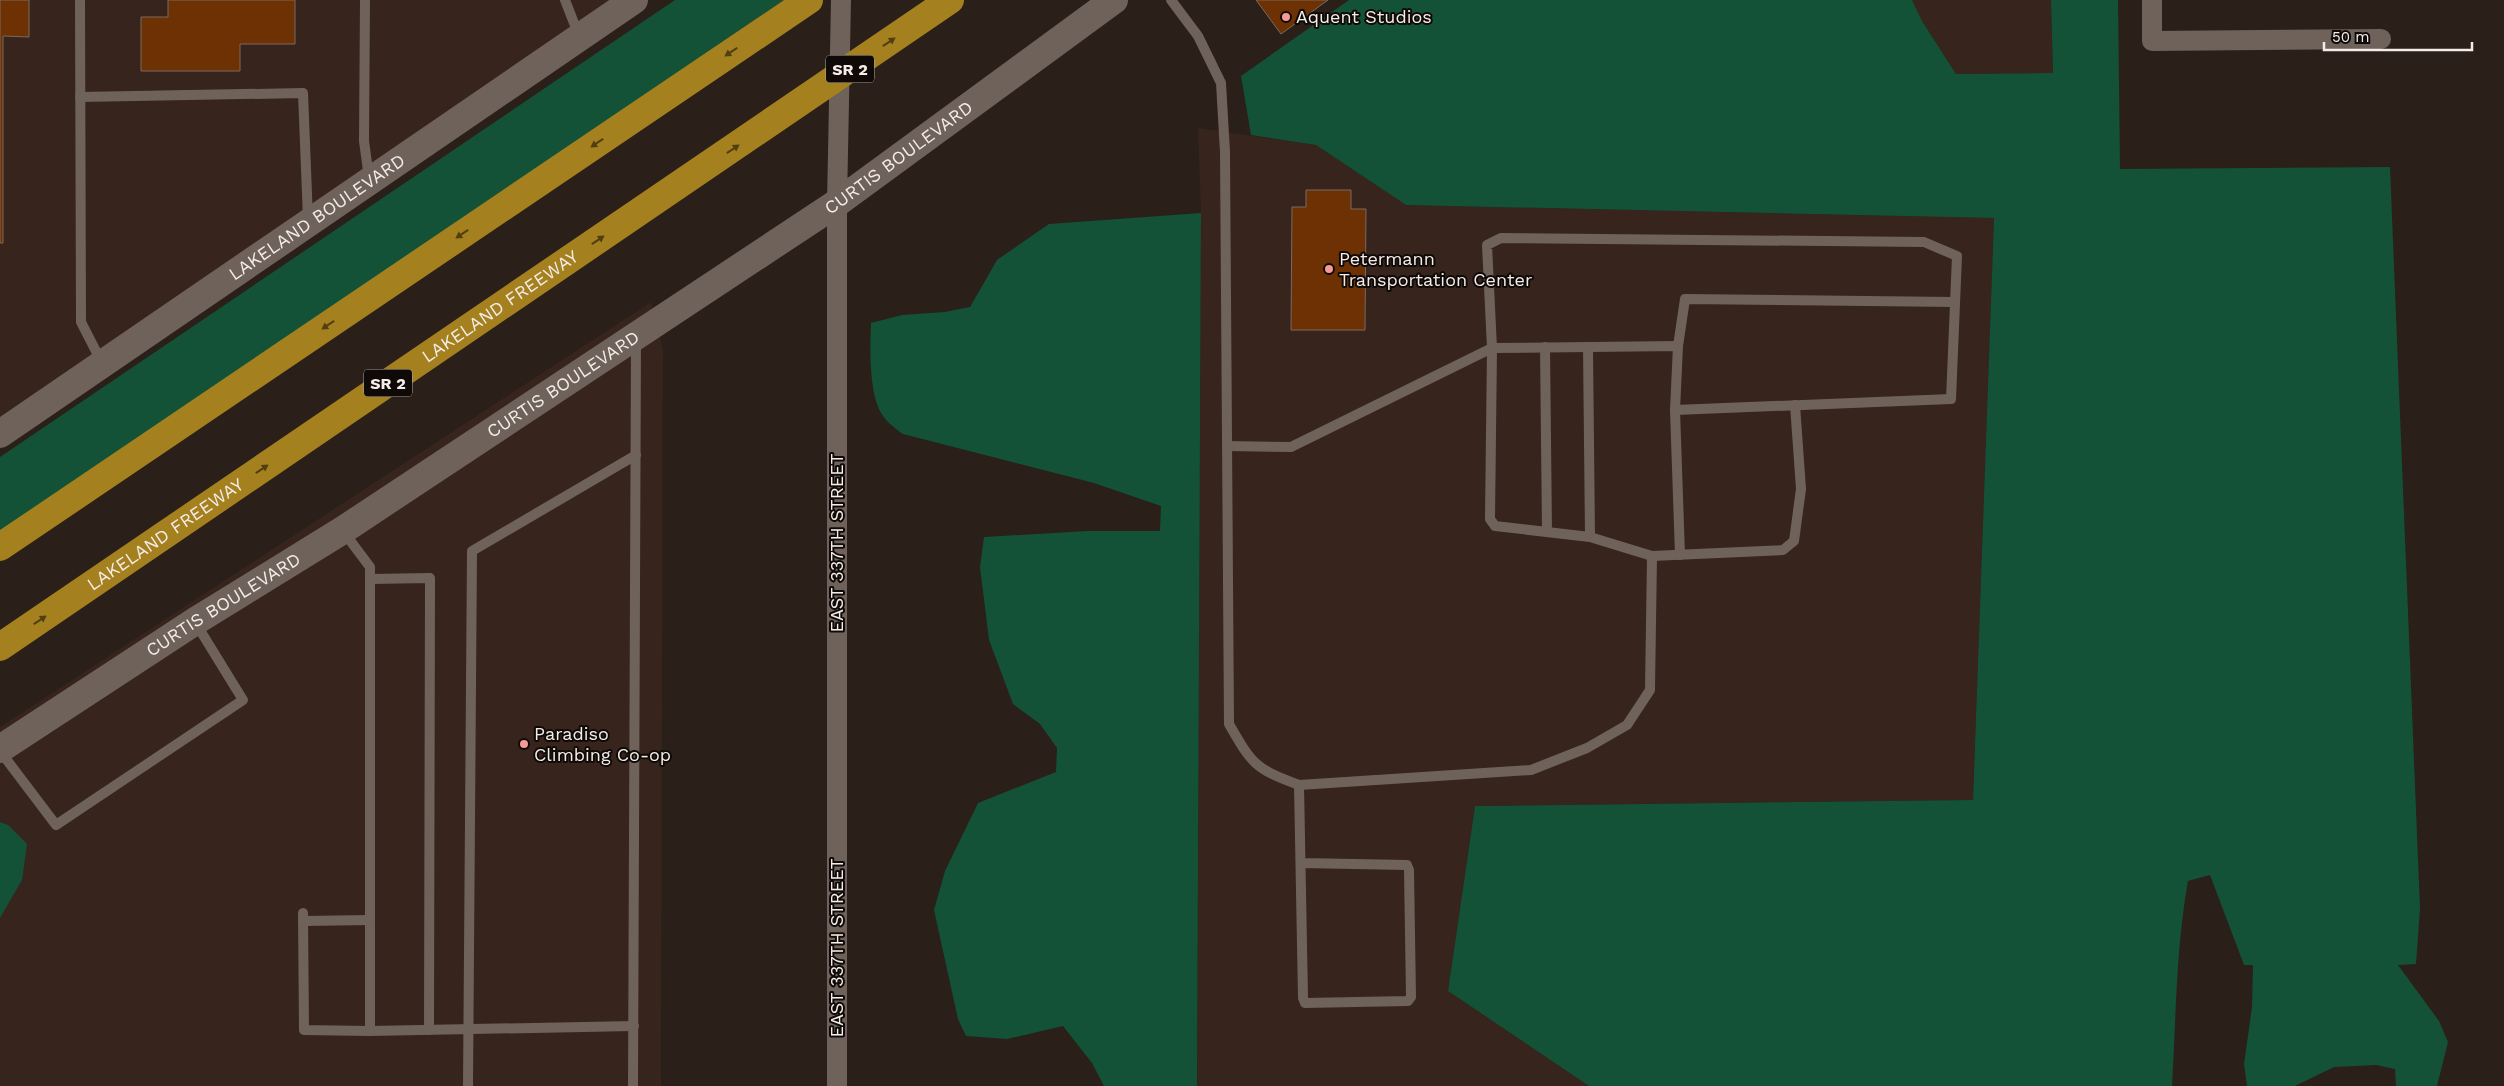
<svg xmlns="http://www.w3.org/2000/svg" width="2504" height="1086" viewBox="0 0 2504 1086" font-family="'Work Sans',sans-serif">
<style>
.industrial{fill:#36241d}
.green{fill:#135236}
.building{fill:#6d3103;stroke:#786a63}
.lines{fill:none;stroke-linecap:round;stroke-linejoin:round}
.lane{stroke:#6f625b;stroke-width:10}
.street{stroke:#6f625b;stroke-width:20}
.secondary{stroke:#6f625b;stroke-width:28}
.highway{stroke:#a4801e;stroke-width:28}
.oneway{fill:#523f11}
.poi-dot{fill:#f59b97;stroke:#0f0a07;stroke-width:2}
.labels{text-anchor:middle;stroke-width:4;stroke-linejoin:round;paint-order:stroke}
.shield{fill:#0f0a07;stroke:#afa8a4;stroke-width:1}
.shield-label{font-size:16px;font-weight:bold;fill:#f4ece8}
.poi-label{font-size:18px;fill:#f4ece8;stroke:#0f0a07;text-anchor:start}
.street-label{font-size:18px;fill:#f4ece8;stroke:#0f0a07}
</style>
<rect width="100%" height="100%" fill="#2a1f19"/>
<g class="industrial">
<polygon points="0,0 612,0 0,419"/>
<polygon points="1912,0 2051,0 2053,73 1956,74 1922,21"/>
<polygon points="1198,128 1316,145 1406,205 1994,218 1973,800 1475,806 1448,991 1589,1086 1197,1086 1201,213"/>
<polygon points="651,302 663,348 661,1086 0,1086 0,727"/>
</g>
<g class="green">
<polygon points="675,0 784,0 0,534 0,457"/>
<path d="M1349,0H1912L1922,21L1956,74L2053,73L2051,0H2118L2120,169L2390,167L2420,909L2416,964L2398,965L2439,1021L2448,1042L2437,1086H2396L2395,1069L2376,1065L2334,1067L2295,1086H2247L2244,1064L2252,1007L2253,965H2244L2210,875L2188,881C2176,948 2176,1018 2172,1086H1589L1448,991L1475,806L1973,800L1994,218L1406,205L1316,145L1251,135L1241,76Z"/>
<path d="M1201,213L1197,1086H1104L1092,1063L1063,1026L1007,1039L966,1036L958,1019L934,910L945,871L978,803L1056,772L1057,748L1040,724L1013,704L989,640L980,567L984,537L1087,531H1160L1161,506L1094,483L903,434C894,428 884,420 879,409C869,387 870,347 871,323L902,315L945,312L970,307L997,260L1049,224Z"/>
<polygon points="0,822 8,825 27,844 22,880 0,918"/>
</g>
<g class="building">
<polygon points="0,0 29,0 29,37 3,36 3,243 0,243"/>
<polygon points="168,0 295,0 295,44 240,44 240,71 141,71 141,17 168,17"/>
<polygon points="1256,0 1328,0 1281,34"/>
<polygon points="1306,190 1351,190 1351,209 1366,209 1365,330 1291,330 1292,207 1306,207"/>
</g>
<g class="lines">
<g class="lane">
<polyline points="80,0 81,322 102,363"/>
<polyline points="365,0 364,141 369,178"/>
<polyline points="565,0 579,36"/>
<path d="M1171,0L1198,36L1221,83L1225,152L1229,724C1252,764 1255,769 1299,785L1531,770L1587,748L1627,725L1650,690L1652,556"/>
<polyline points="80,97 303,93 308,219"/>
<polyline points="1678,346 1685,299 1955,302"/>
<polyline points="1545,347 1547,532"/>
<polyline points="1588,347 1590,537 1652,556 1783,550 1794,541 1801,489 1795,405"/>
<polyline points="1675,410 1680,555"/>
<polyline points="1227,446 1291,447 1492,348 1678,346 1675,410 1951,399 1957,256 1924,242 1501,238 1487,245 1492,348 1490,519 1495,526 1590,537"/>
<polyline points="343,531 370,567 370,1031 634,1026"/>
<polyline points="370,579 430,578 429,1030"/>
<polyline points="0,751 56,825 243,700 195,622"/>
<polyline points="1299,785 1303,998 1305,1003 1408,1001 1411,997 1409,870 1407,865 1301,863"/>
<polyline points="303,913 304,1030 370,1031"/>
<polyline points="303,921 370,920"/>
<polyline points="468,1086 472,551 636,455"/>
<polyline points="633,1086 636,340"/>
</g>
<g class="street">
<polyline points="2152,0 2152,41 2381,39"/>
<polyline points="837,1086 837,203 841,0"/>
</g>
<g class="secondary">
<path id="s1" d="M0,434L634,0"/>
<path id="s2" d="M0,749L194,622L343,530L837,203L1114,0"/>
</g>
<g class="highway">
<polyline points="0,547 809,0"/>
<path id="s3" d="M0,647L950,0"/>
</g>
</g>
<defs><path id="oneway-solid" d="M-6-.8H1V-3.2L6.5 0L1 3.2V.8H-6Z" transform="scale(1.25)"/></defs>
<g class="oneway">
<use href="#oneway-solid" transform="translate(889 42) rotate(-34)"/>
<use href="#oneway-solid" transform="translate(731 52) rotate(146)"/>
<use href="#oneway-solid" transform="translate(597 143) rotate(146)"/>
<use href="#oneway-solid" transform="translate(733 149) rotate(-34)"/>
<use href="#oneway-solid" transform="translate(462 234) rotate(146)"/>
<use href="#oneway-solid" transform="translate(598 240) rotate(-34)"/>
<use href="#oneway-solid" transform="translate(328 325) rotate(146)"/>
<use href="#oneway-solid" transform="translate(262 469) rotate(-34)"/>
<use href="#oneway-solid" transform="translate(40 620) rotate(-34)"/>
</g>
<g class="poi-dot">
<circle cx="1286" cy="17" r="5"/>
<circle cx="1329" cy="269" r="5"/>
<circle cx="524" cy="744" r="5"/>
</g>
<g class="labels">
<g class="shield">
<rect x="826" y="55.5" width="48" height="27" rx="4"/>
<rect x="364" y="369.5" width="48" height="27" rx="4"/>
</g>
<g class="shield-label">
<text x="850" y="75">SR 2</text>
<text x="388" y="389">SR 2</text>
</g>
<g class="poi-label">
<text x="1296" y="23">Aquent Studios</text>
<text x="1339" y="265">Petermann<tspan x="1339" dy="21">Transportation Center</tspan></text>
<text x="534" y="740">Paradiso<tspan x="534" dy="21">Climbing Co-op</tspan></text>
</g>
<g class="street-label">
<text dy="6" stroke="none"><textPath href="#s2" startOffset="1076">CURTIS BOULEVARD</textPath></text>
<text dy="6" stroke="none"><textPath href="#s1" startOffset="384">LAKELAND BOULEVARD</textPath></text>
<text dy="6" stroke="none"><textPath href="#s3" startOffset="605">LAKELAND FREEWAY</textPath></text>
<text dy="6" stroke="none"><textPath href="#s2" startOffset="671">CURTIS BOULEVARD</textPath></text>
<text dy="6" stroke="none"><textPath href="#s3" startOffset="200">LAKELAND FREEWAY</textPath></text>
<text transform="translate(837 543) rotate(-90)" y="6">EAST 337TH STREET</text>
<text dy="6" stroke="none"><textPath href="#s2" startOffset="266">CURTIS BOULEVARD</textPath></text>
<text transform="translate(837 948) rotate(-90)" y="6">EAST 337TH STREET</text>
</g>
</g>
<path d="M2324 42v8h148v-8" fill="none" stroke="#f4ece8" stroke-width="2.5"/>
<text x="2332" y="42" font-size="15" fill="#f4ece8" stroke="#0f0a07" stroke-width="4" paint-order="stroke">50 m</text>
</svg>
